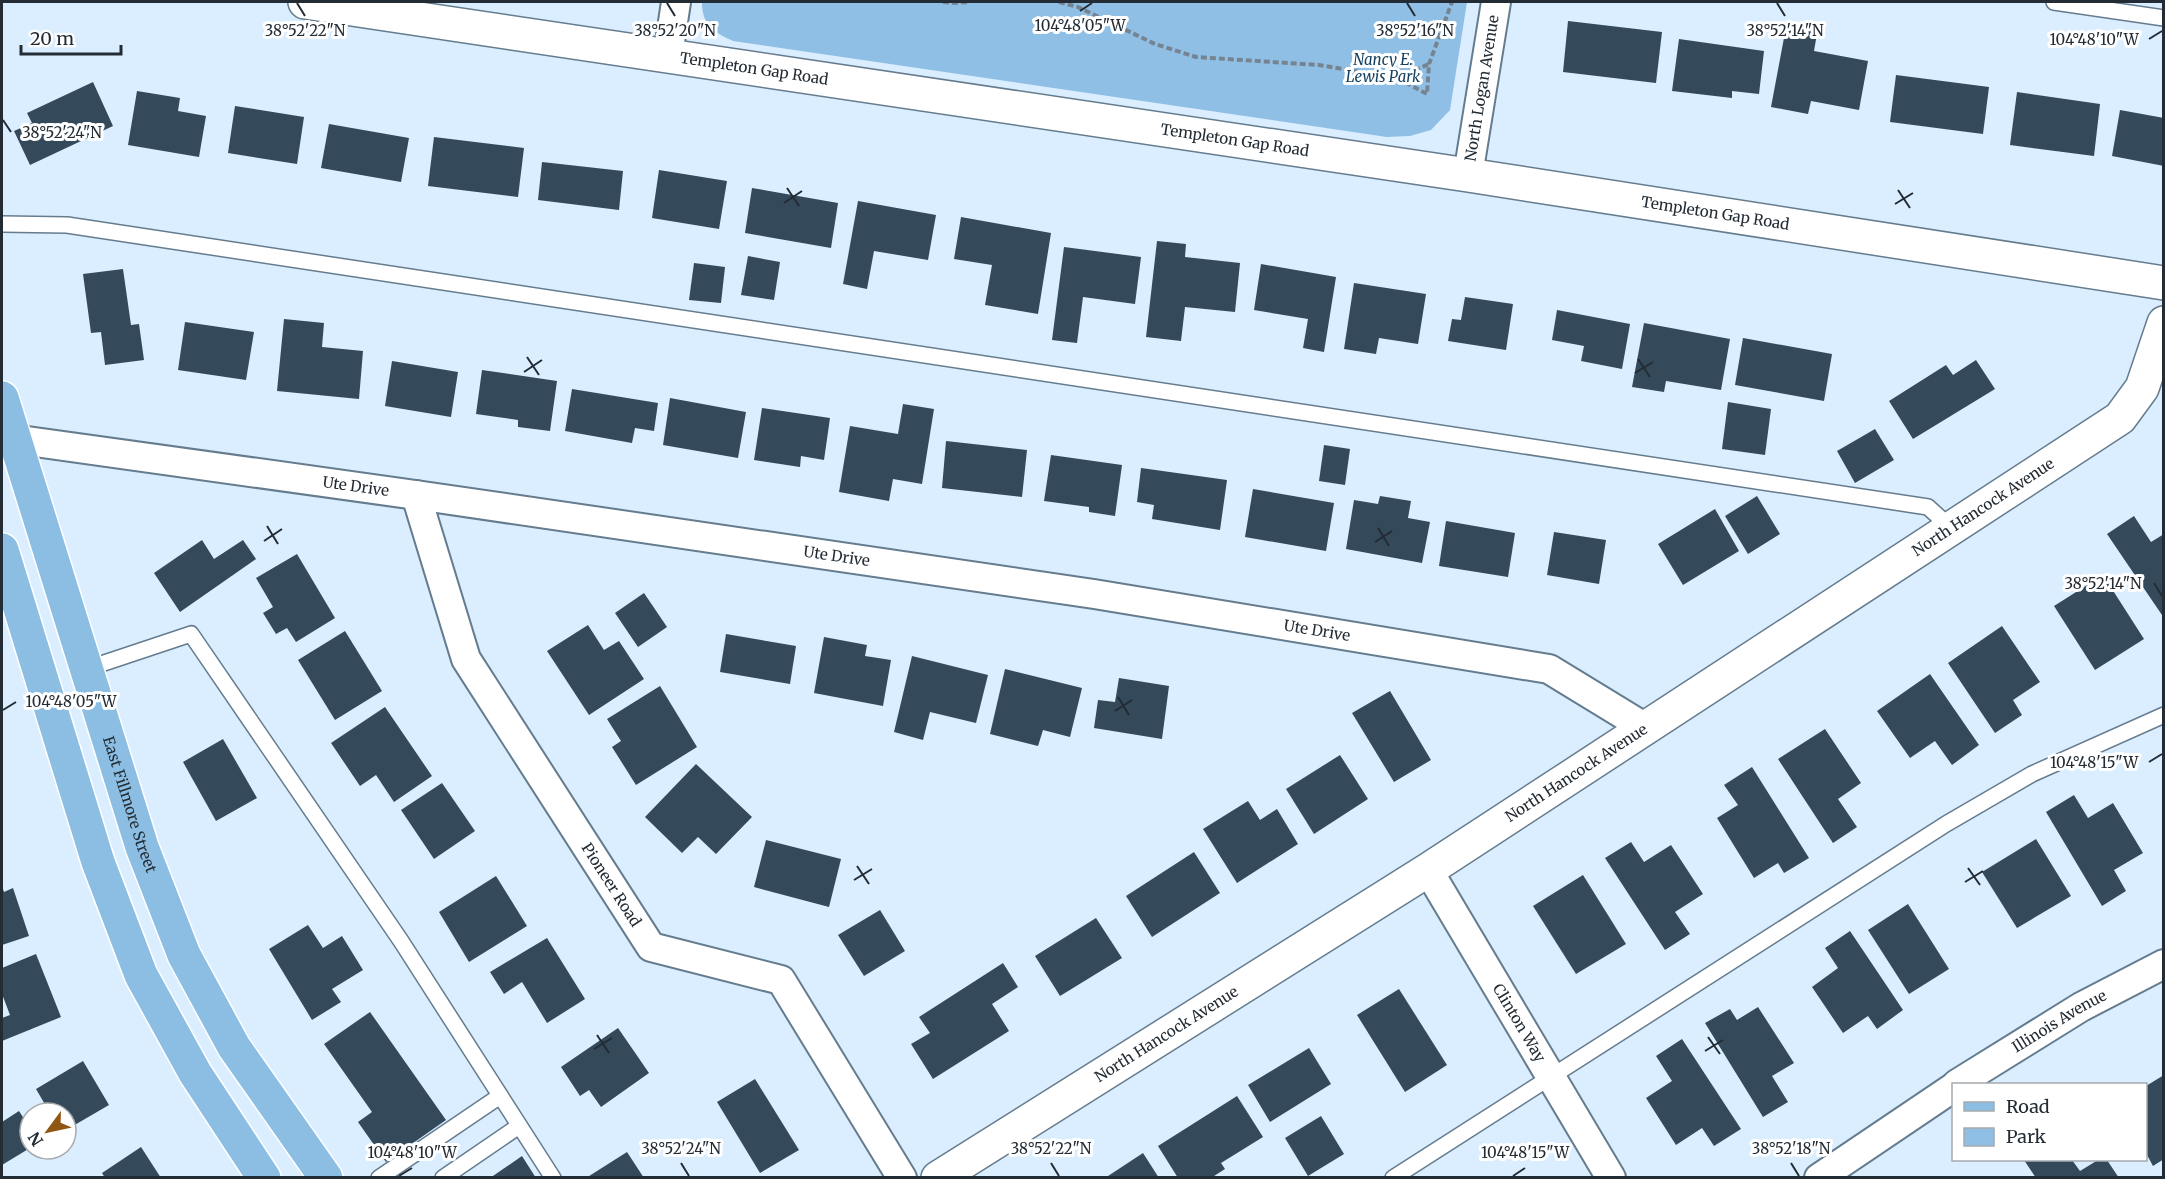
<svg xmlns="http://www.w3.org/2000/svg" width="2165" height="1179" viewBox="0 0 2165 1179" font-family="Merriweather,serif">
<style>
.green{fill:#8fbfe5}
.building{fill:#344959}
.lines{fill:none;stroke-linecap:round;stroke-linejoin:round}
.service-casing{stroke:#657c8e;stroke-width:18}
.minor-casing{stroke:#657c8e;stroke-width:32}
.tertiary-casing{stroke:#657c8e;stroke-width:36}
.primary-casing{stroke:#fff;stroke-width:36}
.path{stroke:#768491;stroke-width:4;stroke-dasharray:6 3;stroke-linecap:butt}
.service{stroke:#fff;stroke-width:15}
.minor{stroke:#fff;stroke-width:28}
.tertiary{stroke:#fff;stroke-width:33}
.primary{stroke:#8bbee2;stroke-width:33}
.ticks{fill:none;stroke:#232c34;stroke-width:2}
.labels{text-anchor:middle;stroke-width:6;stroke-linejoin:round;paint-order:stroke}
.park-label{font-size:15px;font-style:italic;fill:#154160;stroke:#fff}
.street-label{font-size:15px;fill:#232c34;stroke:#fff}
.ticks-label{font-size:15px;text-anchor:middle;fill:#232c34;stroke:#fff;stroke-width:6;stroke-linejoin:round;paint-order:stroke}
</style>
<rect width="100%" height="100%" fill="#daeeff"/>
<path class="green" d="M702,2H1467L1450,110L1431,130L1410,136L1387,137L733,41C713,32 702,25 702,2Z"/>
<g class="building">
<polygon points="1568,21 1662,32 1656,83 1563,72"/>
<polygon points="1787,22 1818,28 1814,51 1868,61 1859,110 1811,101 1808,114 1771,107"/>
<polygon points="1679,39 1764,51 1759,94 1732,91 1732,98 1672,91"/>
<polygon points="1896,75 1989,87 1983,134 1890,122"/>
<polygon points="93,82 113,126 30,165 14,131 32,123 27,113"/>
<polygon points="137,91 180,98 178,111 206,116 199,157 128,145"/>
<polygon points="2017,92 2100,104 2094,156 2010,145"/>
<polygon points="235,106 304,117 297,164 228,153"/>
<polygon points="2120,110 2164,118 2164,166 2112,156"/>
<polygon points="329,124 409,138 401,182 321,168"/>
<polygon points="434,137 524,148 518,197 428,186"/>
<polygon points="542,162 623,171 619,210 538,200"/>
<polygon points="659,170 727,181 719,229 652,218"/>
<polygon points="752,188 838,203 831,248 745,233"/>
<polygon points="858,201 936,215 928,260 874,251 867,289 843,284"/>
<polygon points="961,217 1051,233 1038,314 985,305 992,265 954,259"/>
<polygon points="1157,241 1186,244 1185,257 1240,263 1235,312 1185,307 1181,341 1146,337"/>
<polygon points="1064,247 1141,257 1135,304 1083,297 1077,343 1052,340"/>
<polygon points="748,256 780,262 774,300 741,295"/>
<polygon points="694,263 725,267 721,303 689,300"/>
<polygon points="1261,264 1336,277 1324,352 1303,348 1308,319 1254,310"/>
<polygon points="123,269 131,325 139,324 144,360 105,365 101,332 91,333 83,274"/>
<polygon points="1354,283 1426,294 1418,344 1379,338 1376,354 1344,349"/>
<polygon points="1465,297 1513,304 1506,350 1448,341 1452,319 1461,320"/>
<polygon points="1557,310 1630,324 1622,369 1581,361 1584,346 1552,340"/>
<polygon points="284,319 324,323 322,347 363,351 359,399 277,391"/>
<polygon points="185,322 254,332 246,380 178,370"/>
<polygon points="1644,323 1730,339 1721,390 1666,381 1664,392 1632,387"/>
<polygon points="1743,338 1832,354 1824,401 1735,385"/>
<polygon points="1976,360 1995,389 1913,439 1889,401 1946,365 1953,375"/>
<polygon points="392,361 458,372 451,417 385,406"/>
<polygon points="482,370 557,381 550,431 518,427 518,420 476,414"/>
<polygon points="572,389 658,403 654,431 635,428 632,443 565,431"/>
<polygon points="670,398 746,412 738,458 663,445"/>
<polygon points="1728,402 1771,409 1765,455 1722,449"/>
<polygon points="903,404 934,409 922,484 893,479 889,501 839,492 850,426 898,434"/>
<polygon points="762,408 830,418 824,460 801,456 800,467 754,460"/>
<polygon points="1875,429 1894,460 1855,483 1837,451"/>
<polygon points="946,441 1027,450 1022,497 942,488"/>
<polygon points="1324,445 1350,449 1345,485 1319,481"/>
<polygon points="1051,455 1122,465 1115,516 1089,512 1089,507 1044,501"/>
<polygon points="1141,468 1227,480 1220,530 1152,519 1154,505 1137,502"/>
<polygon points="1253,489 1334,503 1326,551 1245,537"/>
<polygon points="1380,496 1411,501 1408,518 1430,522 1422,563 1346,549 1354,500 1378,504"/>
<polygon points="1757,496 1780,534 1748,554 1725,516"/>
<polygon points="1715,509 1739,551 1683,585 1658,544"/>
<polygon points="2134,516 2151,542 2164,534 2164,618 2107,534"/>
<polygon points="1446,521 1515,533 1508,577 1439,566"/>
<polygon points="1554,532 1606,540 1599,584 1547,575"/>
<polygon points="202,540 214,559 243,540 256,559 180,612 154,573"/>
<polygon points="297,554 335,618 296,642 287,628 276,634 263,613 273,607 256,578"/>
<polygon points="2103,575 2144,639 2095,670 2054,606"/>
<polygon points="644,593 667,627 638,647 615,613"/>
<polygon points="588,625 604,650 619,641 644,679 589,715 547,651"/>
<polygon points="2002,626 2040,682 2013,700 2022,715 1995,733 1948,663"/>
<polygon points="345,631 382,691 335,720 298,660"/>
<polygon points="726,634 796,646 790,684 720,672"/>
<polygon points="824,637 867,645 865,656 891,660 883,706 814,693"/>
<polygon points="912,656 988,675 976,723 930,712 923,740 894,732"/>
<polygon points="1005,669 1082,688 1070,737 1043,730 1038,746 990,734"/>
<polygon points="1930,674 1979,745 1952,765 1935,741 1910,758 1877,711"/>
<polygon points="1119,678 1169,686 1162,739 1094,728 1098,700 1115,702"/>
<polygon points="660,686 697,747 636,785 612,747 621,741 607,719"/>
<polygon points="1390,691 1431,760 1394,782 1352,713"/>
<polygon points="385,707 432,776 394,802 376,775 360,786 331,743"/>
<polygon points="1825,729 1861,783 1838,799 1857,827 1833,843 1778,759"/>
<polygon points="223,739 257,798 216,821 183,762"/>
<polygon points="1340,755 1368,799 1314,834 1286,789"/>
<polygon points="696,764 752,817 716,854 698,837 682,853 645,817"/>
<polygon points="1752,767 1809,858 1784,873 1778,863 1754,878 1717,818 1738,805 1724,785"/>
<polygon points="442,783 475,831 434,859 401,810"/>
<polygon points="2074,795 2088,818 2113,803 2143,853 2114,870 2126,891 2102,906 2046,812"/>
<polygon points="1248,801 1260,820 1277,809 1298,844 1237,883 1203,829"/>
<polygon points="2036,839 2071,896 2017,928 1982,872"/>
<polygon points="766,840 841,859 829,907 754,887"/>
<polygon points="1631,842 1644,862 1671,845 1703,894 1675,912 1690,934 1665,950 1605,858"/>
<polygon points="1194,852 1220,893 1152,937 1126,896"/>
<polygon points="1583,875 1626,944 1576,974 1533,906"/>
<polygon points="496,876 527,926 469,962 439,912"/>
<polygon points="2,886 4,892 13,888 29,936 2,945"/>
<polygon points="1908,904 1949,969 1909,994 1868,930"/>
<polygon points="880,910 905,951 864,976 838,935"/>
<polygon points="1096,918 1122,958 1060,996 1035,956"/>
<polygon points="308,925 323,948 342,936 363,970 332,989 341,1002 312,1020 269,949"/>
<polygon points="1850,931 1903,1010 1877,1029 1868,1016 1843,1033 1812,987 1838,968 1825,948"/>
<polygon points="547,938 585,999 547,1023 522,982 504,994 490,972"/>
<polygon points="36,954 61,1017 2,1041 2,1018 10,1015 2,994 2,968"/>
<polygon points="1003,963 1018,987 992,1004 1009,1031 933,1079 911,1044 930,1033 919,1017"/>
<polygon points="1399,989 1447,1065 1405,1092 1357,1015"/>
<polygon points="1758,1007 1794,1063 1772,1076 1788,1102 1763,1117 1705,1023 1730,1009 1737,1020"/>
<polygon points="370,1012 446,1120 386,1162 358,1122 372,1112 324,1044"/>
<polygon points="618,1028 649,1073 601,1107 589,1090 580,1096 561,1067"/>
<polygon points="1682,1039 1741,1129 1714,1146 1702,1128 1676,1145 1646,1098 1672,1081 1656,1056"/>
<polygon points="1309,1048 1331,1084 1270,1122 1248,1085"/>
<polygon points="83,1061 109,1105 66,1130 66,1113 50,1113 36,1089"/>
<polygon points="2164,1075 2164,1159 2153,1166 2146,1153 2146,1086"/>
<polygon points="755,1079 799,1150 760,1173 717,1102"/>
<polygon points="1237,1096 1263,1137 1221,1163 1225,1169 1211,1178 1178,1178 1158,1146"/>
<polygon points="19,1111 30,1128 30,1148 2,1165 2,1122"/>
<polygon points="1321,1116 1344,1154 1308,1176 1285,1138"/>
<polygon points="141,1147 161,1178 105,1178 102,1173"/>
<polygon points="627,1152 644,1178 586,1178"/>
<polygon points="1143,1153 1159,1178 1105,1178"/>
<polygon points="522,1156 536,1178 490,1178"/>
<polygon points="2024,1160 2072,1160 2080,1171 2098,1160 2107,1160 2119,1178 2036,1178"/>
</g>
<g class="lines">
<defs>
<g id="service">
<polyline points="2054,2 2164,18"/>
<polyline points="2,224 67,225 1928,507 1951,528"/>
<polyline points="86,669 191,634 401,941 553,1178"/>
<polyline points="379,1178 500,1096"/>
<polyline points="443,1178 519,1126"/>
<polyline points="1393,1178 1946,824 2032,774 2164,715"/>
</g>
<g id="minor">
<polyline points="668,55 676,2"/>
<path id="s1" d="M1468,175L1496,2"/>
<path id="s2" d="M13,439L416,495L1094,594L1549,669L1644,727"/>
<path id="s3" d="M416,495L466,659L651,947L781,980L902,1178"/>
<path id="s4" d="M1428,870L1611,1178"/>
<path id="s5" d="M1957,1084L2081,1007L2164,964"/>
<polyline points="1819,1178 1954,1087"/>
</g>
<g id="tertiary">
<path id="s6" d="M305,2L1468,175L2164,283"/>
<path id="s7" d="M938,1178L1428,870L2120,418L2142,388L2164,323"/>
</g>
<g id="primary">
<path id="s8" d="M2,398L142,847L184,955L234,1047L326,1178"/>
<polyline points="2,550 98,862 141,975 195,1073 264,1178"/>
</g>
</defs>
<use href="#service" class="service-casing"/>
<use href="#minor" class="minor-casing"/>
<use href="#tertiary" class="tertiary-casing"/>
<use href="#primary" class="primary-casing"/>
<g class="path">
<polyline points="943,2 954,3 969,2"/>
<polyline points="1059,2 1078,7 1155,44 1196,57 1319,65 1397,78 1427,94 1429,64 1452,2"/>
<polyline points="1398,78 1429,64"/>
</g>
<use href="#service" class="service"/>
<use href="#minor" class="minor"/>
<use href="#tertiary" class="tertiary"/>
<use href="#primary" class="primary"/>
</g>
<path class="ticks" d="M297,3L305,16M667,3L675,16M1407,3L1415,16M1777,3L1785,16M1080,11L1092,3M2149,39L2162,31M3,120L11,132M787,188L799,206M1898,190L1910,208M784,203L802,191M1895,204L1913,193M527,357L539,375M1638,359L1650,377M524,372L542,360M1635,373L1653,362M267,526L278,544M1378,528L1389,546M264,541L282,529M1375,542L1392,531M2154,583L2162,596M1118,697L1129,715M3,710L16,702M1115,711L1132,700M2149,762L2162,754M857,866L869,884M1968,868L1980,885M854,880L872,869M1965,882L1983,871M597,1035L609,1053M1708,1037L1720,1054M594,1049L612,1038M1705,1051L1723,1040M681,1163L689,1176M1051,1163L1059,1176M1791,1163L1799,1176M399,1176L412,1168M1513,1176L1525,1168"/>
<g class="labels">
<g class="park-label">
<text x="1383" y="65">Nancy E.<tspan x="1383" dy="17">Lewis Park</tspan></text>
</g>
<g class="street-label">
<text dy="5" stroke="none"><textPath href="#s6" startOffset="454">Templeton Gap Road</textPath></text>
<text dy="5" stroke="none"><textPath href="#s1" startOffset="88">North Logan Avenue</textPath></text>
<text dy="5" stroke="none"><textPath href="#s6" startOffset="940">Templeton Gap Road</textPath></text>
<text dy="5" stroke="none"><textPath href="#s6" startOffset="1426">Templeton Gap Road</textPath></text>
<text dy="5" stroke="none"><textPath href="#s2" startOffset="346">Ute Drive</textPath></text>
<text dy="5" stroke="none"><textPath href="#s7" startOffset="1242">North Hancock Avenue</textPath></text>
<text dy="5" stroke="none"><textPath href="#s2" startOffset="832">Ute Drive</textPath></text>
<text dy="5" stroke="none"><textPath href="#s2" startOffset="1318">Ute Drive</textPath></text>
<text dy="5" stroke="none"><textPath href="#s7" startOffset="756">North Hancock Avenue</textPath></text>
<text dy="5" stroke="none"><textPath href="#s8" startOffset="426">East Fillmore Street</textPath></text>
<text dy="5" stroke="none"><textPath href="#s3" startOffset="440">Pioneer Road</textPath></text>
<text dy="5" stroke="none"><textPath href="#s5" startOffset="120">Illinois Avenue</textPath></text>
<text dy="5" stroke="none"><textPath href="#s4" startOffset="178">Clinton Way</textPath></text>
<text dy="5" stroke="none"><textPath href="#s7" startOffset="270">North Hancock Avenue</textPath></text>
</g>
</g>
<g class="ticks-label">
<text x="1080" y="31">104°48'05"W</text>
<text x="305" y="36">38°52'22"N</text>
<text x="675" y="36">38°52'20"N</text>
<text x="1415" y="36">38°52'16"N</text>
<text x="1785" y="36">38°52'14"N</text>
<text x="2094" y="45">104°48'10"W</text>
<text x="62" y="138">38°52'24"N</text>
<text x="2103" y="589">38°52'14"N</text>
<text x="71" y="707">104°48'05"W</text>
<text x="2094" y="768">104°48'15"W</text>
<text x="681" y="1154">38°52'24"N</text>
<text x="1051" y="1154">38°52'22"N</text>
<text x="1791" y="1154">38°52'18"N</text>
<text x="412" y="1158">104°48'10"W</text>
<text x="1525" y="1158">104°48'15"W</text>
</g>
<rect width="2165" height="1179" fill="none" stroke="#232c34" stroke-width="6"/>
<rect x="1952" y="1083" width="195" height="78" fill="#ffffff" stroke="#a7abae" stroke-width="1.5"/>
<rect x="1964" y="1102" width="30" height="9" fill="#8bbee2" stroke="#a7abae" stroke-width="1.5"/>
<text x="2006" y="1113" font-size="18" fill="#232c34">Road</text>
<rect x="1964" y="1128" width="30" height="18" fill="#8fbfe5" stroke="#a7abae" stroke-width="1.5"/>
<text x="2006" y="1143" font-size="18" fill="#232c34">Park</text>
<g transform="translate(48 1131) rotate(237)"><circle r="28" fill="#ffffff" stroke="#a7abae" stroke-width="1.5"/>
<path d="M0-4.5L10 22L0 15L-10 22Z" fill="#905613"/>
<text y="-9" font-size="16" font-weight="bold" text-anchor="middle" fill="#232c34">N</text>
</g>
<path d="M21 45v9h100v-9" fill="none" stroke="#232c34" stroke-width="3"/>
<text x="30" y="45" font-size="18" fill="#232c34" stroke="#ffffff" stroke-width="4.5" paint-order="stroke">20 m</text>
</svg>
